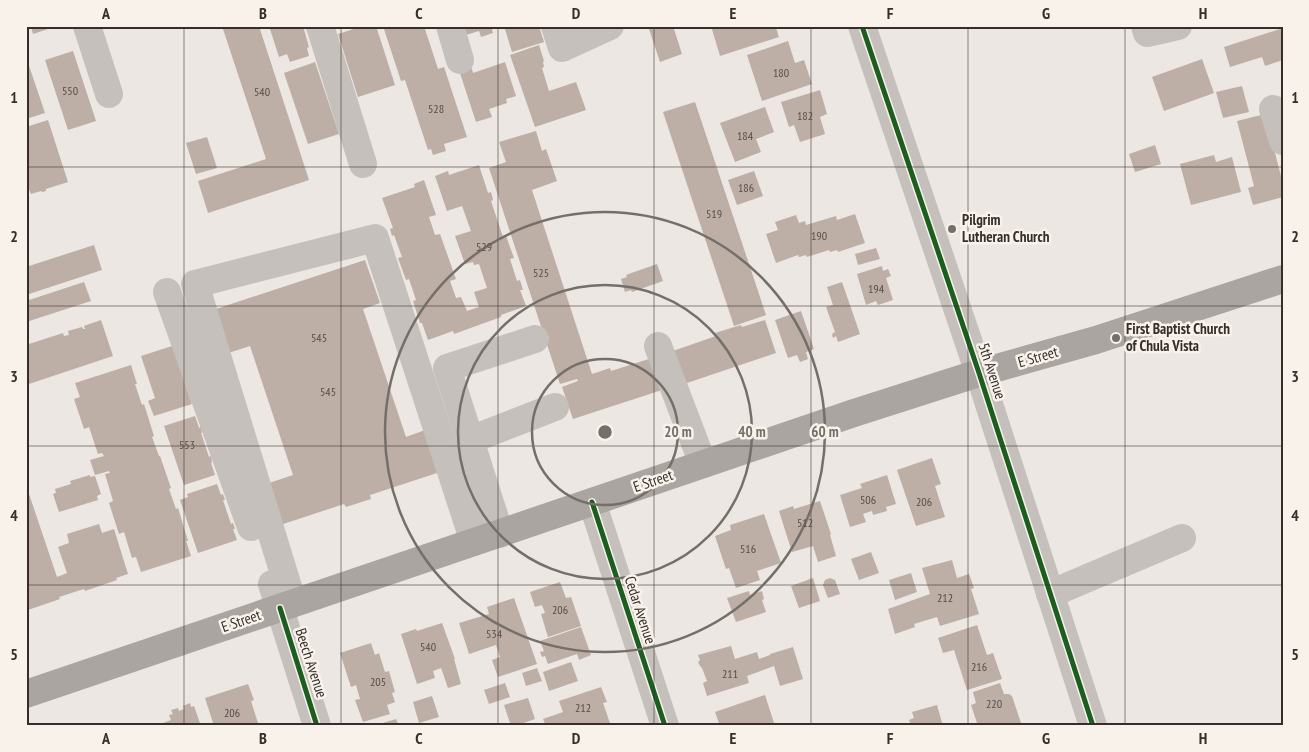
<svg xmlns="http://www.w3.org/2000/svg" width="1309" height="752" viewBox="0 0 1309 752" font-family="'PT Sans Narrow',sans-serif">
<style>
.building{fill:#bdaea6}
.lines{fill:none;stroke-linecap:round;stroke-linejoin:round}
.minor{stroke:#c5c0bb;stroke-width:28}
.major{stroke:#aaa5a0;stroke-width:28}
.cycleway-casing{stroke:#f8f2eb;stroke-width:8}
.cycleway{stroke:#1b5e20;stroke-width:5}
.grid{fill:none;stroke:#352e2a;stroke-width:1;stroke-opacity:0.55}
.ring{fill:none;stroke:#756f6a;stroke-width:2.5}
.poi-dot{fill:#756f6a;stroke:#f8f2eb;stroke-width:2}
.labels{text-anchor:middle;stroke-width:5;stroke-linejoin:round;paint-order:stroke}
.number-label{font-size:12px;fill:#574e49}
.poi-label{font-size:15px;font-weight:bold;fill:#352e2a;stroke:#f8f2eb;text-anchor:start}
.street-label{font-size:15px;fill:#352e2a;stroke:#f8f2eb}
.centre{fill:#756f6a;stroke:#f8f2eb;stroke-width:2.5}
.ring-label{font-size:15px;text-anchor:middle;font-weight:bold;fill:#756f6a;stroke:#f8f2eb;stroke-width:5;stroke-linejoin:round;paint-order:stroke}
.neatline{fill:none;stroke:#352e2a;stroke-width:2}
.grid-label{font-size:16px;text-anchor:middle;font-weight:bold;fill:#352e2a}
</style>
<rect width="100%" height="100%" fill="#ece7e2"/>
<g class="building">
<polygon points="31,26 54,26 54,27 33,34"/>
<polygon points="222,26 259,26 309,180 208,213 198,181 266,159"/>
<polygon points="269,26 303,26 309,47 307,48 309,56 290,62 287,54 279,57"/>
<polygon points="363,26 376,26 395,85 358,97 338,34"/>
<polygon points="383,26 424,26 438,69 444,67 467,137 444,144 446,151 433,155 431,149 428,150 405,80 401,81"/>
<polygon points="460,26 491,26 493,33 481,37 479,31 466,35"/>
<polygon points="504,26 539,26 544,42 512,52"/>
<polygon points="648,26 673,26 682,54 660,62"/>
<polygon points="711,26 780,26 780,27 776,28 779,37 720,56"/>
<polygon points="1283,28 1283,60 1265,66 1262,57 1230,67 1224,47"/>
<polygon points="788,41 795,63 804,60 812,84 762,101 747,55"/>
<polygon points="539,45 544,61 543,62 544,67 542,68 549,91 576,82 586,110 535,127 510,55"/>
<polygon points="73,51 96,121 68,130 45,60"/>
<polygon points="26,57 45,113 26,119"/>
<polygon points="1202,59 1214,93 1164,111 1152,77"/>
<polygon points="315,62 339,134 308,144 284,73"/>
<polygon points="505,62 516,96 506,99 507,103 489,109 492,117 476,122 459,70 471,66 473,73"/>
<polygon points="1242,86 1249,112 1223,118 1216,92"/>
<polygon points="820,90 827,114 820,117 825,134 800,142 794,125 789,127 781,102"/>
<polygon points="695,102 766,315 734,326 663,112"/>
<polygon points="765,107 774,132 756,139 761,152 735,162 720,123"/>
<polygon points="1265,114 1283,184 1283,197 1253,205 1248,188 1254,186 1237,121"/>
<polygon points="48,120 68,182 46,189 46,191 42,192 41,191 31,194 26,182 26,127"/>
<polygon points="536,131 542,151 546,149 557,181 532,190 592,374 610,368 611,371 655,357 665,389 573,419 562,387 578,381 577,379 560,384 489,168 506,162 499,142"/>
<polygon points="207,137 217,168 196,174 186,143"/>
<polygon points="1155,145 1161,164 1135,172 1129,154"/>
<polygon points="1214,155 1216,162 1232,157 1241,192 1191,205 1180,164"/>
<polygon points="479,165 488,193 491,192 493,200 491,201 503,237 506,236 514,258 510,259 517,281 520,280 523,290 520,290 526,306 501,315 501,317 454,334 453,331 428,340 422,323 420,323 413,301 416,300 409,279 406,280 398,258 402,257 394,235 392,236 390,229 393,228 382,198 415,187 414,184 424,180 436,215 429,217 435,235 440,234 456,279 450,281 456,298 461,297 467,311 479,307 474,292 487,288 479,264 474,265 473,262 465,264 455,236 471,231 462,206 447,211 435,176 448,171 449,175"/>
<polygon points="754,171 763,196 737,205 728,180"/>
<polygon points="855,214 865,243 838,252 837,250 830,252 829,250 807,257 806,255 799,257 798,255 776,263 766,234 778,230 775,222 796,215 799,223 805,221 806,225 836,216 837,220"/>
<polygon points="94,245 102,270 26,295 26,267"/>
<polygon points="876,248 880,259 858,265 855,254"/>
<polygon points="365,260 380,303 363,309 406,437 428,429 440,472 370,495 371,499 346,507 344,504 274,527 260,486 293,475 250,346 225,354 210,311"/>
<polygon points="657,264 663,281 632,292 631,290 625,292 621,279 627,277 626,275"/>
<polygon points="882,266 883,271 888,269 891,276 886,278 893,300 878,305 876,301 866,305 857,274"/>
<polygon points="84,282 91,301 26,322 26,301"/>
<polygon points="842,282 860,334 838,342 836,336 833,338 832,334 835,332 826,307 833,305 827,287"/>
<polygon points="801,311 814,349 806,352 808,359 800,362 797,355 788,358 775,320"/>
<polygon points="101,320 113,356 26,385 26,345 63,333 64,336 69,335 68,331 82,327 83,329 85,329 84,326"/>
<polygon points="765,320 776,353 684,384 673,351 716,336 715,333 741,325 742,327"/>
<polygon points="172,346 192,404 154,416 148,401 155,398 141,356"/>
<polygon points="131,365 137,384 135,384 142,405 144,404 154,436 152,437 159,456 160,456 171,488 169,489 176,509 178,508 188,541 186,541 191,556 141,572 136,557 132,558 124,532 119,534 109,503 113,501 105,474 110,473 109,471 95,475 90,460 104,456 102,453 98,454 89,427 84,429 74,399 80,397 75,383"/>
<polygon points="195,416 199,428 201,427 202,433 201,433 209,457 211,456 212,462 211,463 215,475 184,485 164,426"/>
<polygon points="932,458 941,484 935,486 945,517 916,526 897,470"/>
<polygon points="90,475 90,477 95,476 101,494 97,496 98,500 59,512 53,494 56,493 55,489 71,484 70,481"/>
<polygon points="887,475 896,504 886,507 887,511 873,515 872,511 863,514 866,522 850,527 840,495 862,488 860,484"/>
<polygon points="217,484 221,495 223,494 225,500 223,500 231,524 233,523 235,529 233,529 237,540 198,553 180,500 188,497 187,494"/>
<polygon points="28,491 57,577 67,573 58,547 69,543 67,534 99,524 102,533 114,529 128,574 116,578 117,580 85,591 84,589 59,597 60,599 28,610 26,606 26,492"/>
<polygon points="820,501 831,534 830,535 836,556 818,562 813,546 792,552 779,511 793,506 794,509"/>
<polygon points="764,514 781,563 757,571 760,580 736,588 729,568 726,569 715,536 731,530 730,525"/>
<polygon points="871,552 879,573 859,580 851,559"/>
<polygon points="952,560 957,578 969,574 974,588 971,589 979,614 940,626 937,617 914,624 915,627 895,634 888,609 930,594 922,568"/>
<polygon points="911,573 917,592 895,600 889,580"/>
<polygon points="813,578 820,601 799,608 791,586"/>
<polygon points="830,578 835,580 840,594 828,598 823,585 825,580"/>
<polygon points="560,582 566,598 571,597 581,626 548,637 541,614 545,613 542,605 535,607 530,592"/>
<polygon points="749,591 750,595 762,591 764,599 762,600 766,612 736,622 727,598"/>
<polygon points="514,598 537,664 498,677 492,660 500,657 496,645 469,654 459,623 489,614 487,607"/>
<polygon points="442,623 455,659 454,659 461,684 448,688 441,668 433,671 435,678 417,684 401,634 416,629 417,631"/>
<polygon points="977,625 987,655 993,653 1002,679 967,690 954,650 943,653 938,638"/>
<polygon points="581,627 591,655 579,660 577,654 548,664 545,656 542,657 540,652 544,651 540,641"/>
<polygon points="371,643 375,655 379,653 385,672 389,671 395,692 392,693 395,702 387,705 390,714 363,722 355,700 360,699 356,685 351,687 340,653"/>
<polygon points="731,646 735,659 757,652 759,659 770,655 770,654 793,647 803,679 780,686 774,666 747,676 749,683 707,696 703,683 707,681 702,668 700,666 698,662 700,660 698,655"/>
<polygon points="571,662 578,681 549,691 543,672"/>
<polygon points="537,668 542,681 526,686 522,673"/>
<polygon points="505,683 510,697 489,704 484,690"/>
<polygon points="1000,683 1004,694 1009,694 1012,696 1022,726 978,726 971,705 976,703 973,692"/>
<polygon points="248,684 254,700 251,701 259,726 214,726 205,698"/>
<polygon points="601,687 607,702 603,703 611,726 546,726 543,719 563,712 559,701"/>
<polygon points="765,695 775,726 720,726 715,712"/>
<polygon points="432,696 439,717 419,723 413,702"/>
<polygon points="528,698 535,719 515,726 511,726 504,705"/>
<polygon points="190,703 191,707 194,706 201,726 155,726 171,720 169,715 173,714 171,710 178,708 179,711 184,709 183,706"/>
<polygon points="937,705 943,726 911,726 909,720 914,718 912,712"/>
<polygon points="396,719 399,726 377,726 376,725"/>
</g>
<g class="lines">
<g class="minor">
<polyline points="87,26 109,94"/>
<polyline points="320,26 363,164"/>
<polyline points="450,26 460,60"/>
<polyline points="555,26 562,48 610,26"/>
<polyline points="862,26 979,373 1093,726"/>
<polyline points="1145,26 1147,33 1178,26"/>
<polyline points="1273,109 1283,141"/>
<polyline points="167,292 251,527"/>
<polyline points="658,346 703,464"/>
<polyline points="470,440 555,407"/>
<polyline points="592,502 665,726"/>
<polyline points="500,534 447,368 535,339"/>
<polyline points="272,584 317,726"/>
<polyline points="1050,594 1182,538"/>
<polyline points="293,603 195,284 375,238 474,542"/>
</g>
<polyline class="major" points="26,694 854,413 979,373 1096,340 1283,279"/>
<defs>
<g id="cycleway">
<polyline points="862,26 979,373 1093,726"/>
<polyline points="592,502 665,726"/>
<polyline points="280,608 317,726"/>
</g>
</defs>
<use href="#cycleway" class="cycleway-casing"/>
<use href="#cycleway" class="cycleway"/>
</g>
<path class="grid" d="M184,26V726M341,26V726M498,26V726M654,26V726M811,26V726M968,26V726M1125,26V726M26,167H1283M26,306H1283M26,446H1283M26,585H1283"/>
<g class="ring">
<circle cx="605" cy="432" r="73"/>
<circle cx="605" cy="432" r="147"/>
<circle cx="605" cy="432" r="220"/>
</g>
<g class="poi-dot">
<circle cx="952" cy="229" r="5"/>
<circle cx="1116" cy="338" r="5"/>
</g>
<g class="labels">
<g class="number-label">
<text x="781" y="77">180</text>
<text x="70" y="95">550</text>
<text x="262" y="96">540</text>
<text x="436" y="113">528</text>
<text x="805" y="120">182</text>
<text x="745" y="140">184</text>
<text x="746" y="192">186</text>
<text x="714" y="218">519</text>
<text x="819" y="240">190</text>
<text x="484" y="251">529</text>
<text x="541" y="277">525</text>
<text x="876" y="293">194</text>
<text x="319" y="342">545</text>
<text x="328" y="396">545</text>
<text x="187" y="449">553</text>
<text x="868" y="504">506</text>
<text x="924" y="506">206</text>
<text x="805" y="527">512</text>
<text x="748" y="553">516</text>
<text x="945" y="602">212</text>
<text x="560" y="614">206</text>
<text x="494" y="638">534</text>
<text x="428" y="651">540</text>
<text x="979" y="671">216</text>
<text x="730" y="678">211</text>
<text x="378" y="686">205</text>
<text x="994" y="708">220</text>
<text x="583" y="712">212</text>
<text x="232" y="717">206</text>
</g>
<g class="poi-label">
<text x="962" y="225">Pilgrim<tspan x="962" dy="17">Lutheran Church</tspan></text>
<text x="1126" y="334">First Baptist Church<tspan x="1126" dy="17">of Chula Vista</tspan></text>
</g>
<g class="street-label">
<text transform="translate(1038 357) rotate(-16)" y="5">E Street</text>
<text transform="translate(992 371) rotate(72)" y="5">5th Avenue</text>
<text transform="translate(653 481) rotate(-19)" y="5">E Street</text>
<text transform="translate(640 610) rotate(72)" y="5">Cedar Avenue</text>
<text transform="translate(241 621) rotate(-19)" y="5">E Street</text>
<text transform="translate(311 663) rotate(72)" y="5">Beech Avenue</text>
</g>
</g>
<circle cx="605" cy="432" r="8" class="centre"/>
<g class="ring-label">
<text x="678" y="437">20 m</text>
<text x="752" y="437">40 m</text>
<text x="825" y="437">60 m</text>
</g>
<rect width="1309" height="752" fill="none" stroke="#f8f2eb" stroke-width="55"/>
<rect x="28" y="28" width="1254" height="696" class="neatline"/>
<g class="grid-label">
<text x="106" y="19">A</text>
<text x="263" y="19">B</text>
<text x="419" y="19">C</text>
<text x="576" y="19">D</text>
<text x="733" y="19">E</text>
<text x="890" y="19">F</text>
<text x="1046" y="19">G</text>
<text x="1203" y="19">H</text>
<text x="14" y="103">1</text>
<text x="1295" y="103">1</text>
<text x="14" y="242">2</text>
<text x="1295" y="242">2</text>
<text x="14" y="382">3</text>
<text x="1295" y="382">3</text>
<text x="14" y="521">4</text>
<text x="1295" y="521">4</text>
<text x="14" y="660">5</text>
<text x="1295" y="660">5</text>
<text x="106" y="744">A</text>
<text x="263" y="744">B</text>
<text x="419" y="744">C</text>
<text x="576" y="744">D</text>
<text x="733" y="744">E</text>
<text x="890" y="744">F</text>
<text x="1046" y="744">G</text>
<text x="1203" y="744">H</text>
</g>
</svg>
